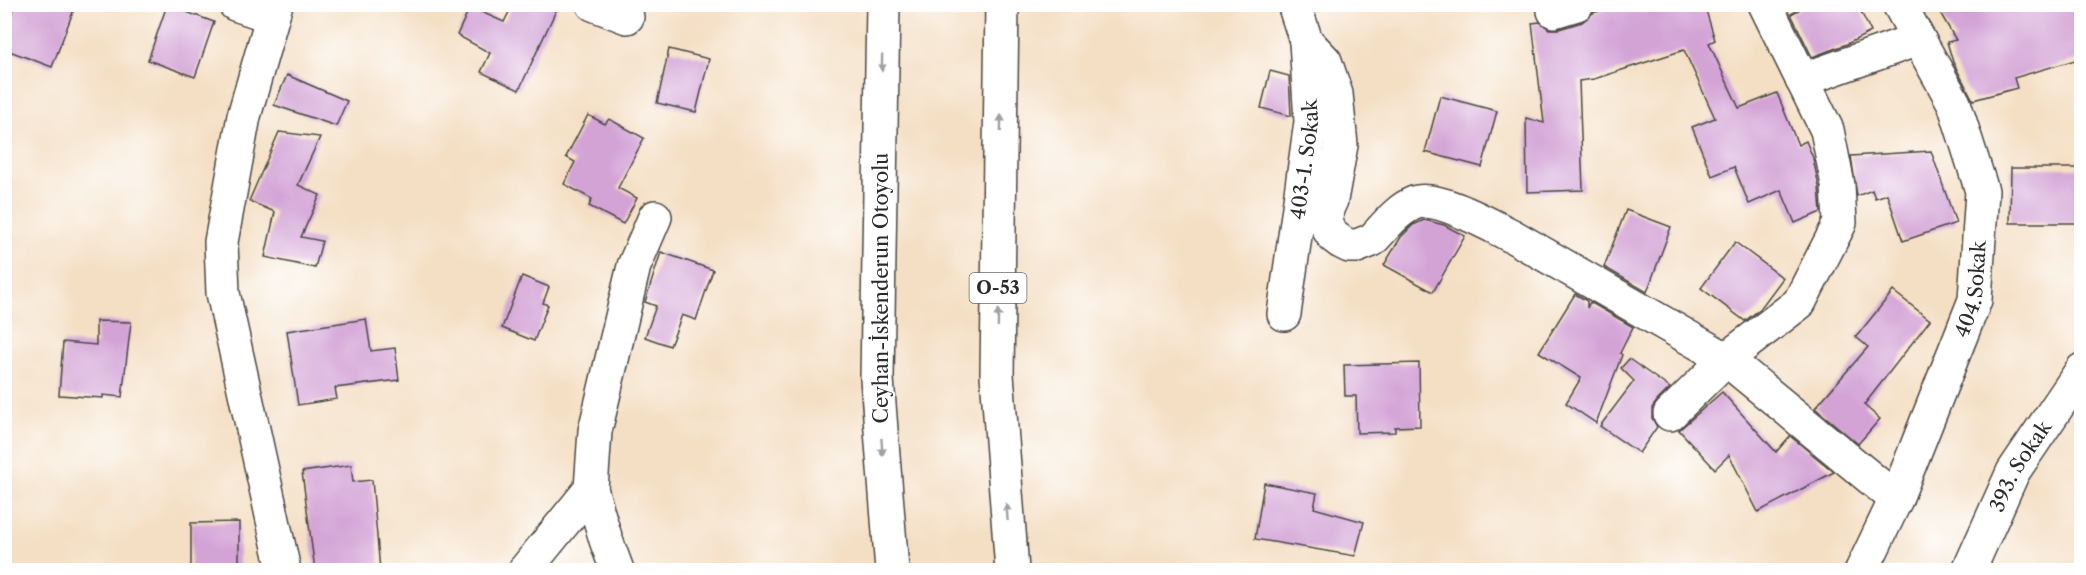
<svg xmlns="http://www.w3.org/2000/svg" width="2086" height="575" viewBox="0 0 2086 575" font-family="'Libre Caslon Text',serif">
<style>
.building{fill:#d3a3d6}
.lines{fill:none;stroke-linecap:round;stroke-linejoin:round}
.minor-casing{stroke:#494642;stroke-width:36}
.highway-casing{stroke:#494642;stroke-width:36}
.minor{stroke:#fff;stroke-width:33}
.highway{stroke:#fff;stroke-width:33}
.oneway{fill:#a0a0a0}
.labels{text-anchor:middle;stroke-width:4.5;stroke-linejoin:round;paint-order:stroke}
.shield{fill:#fff;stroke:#6b6b6b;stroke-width:1.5}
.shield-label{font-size:18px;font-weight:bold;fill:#2b2b2b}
.street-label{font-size:20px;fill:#2b2b2b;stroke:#fff}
</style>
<rect width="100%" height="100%" fill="#fff"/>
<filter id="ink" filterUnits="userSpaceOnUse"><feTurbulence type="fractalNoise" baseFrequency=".0167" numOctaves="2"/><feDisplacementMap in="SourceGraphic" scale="12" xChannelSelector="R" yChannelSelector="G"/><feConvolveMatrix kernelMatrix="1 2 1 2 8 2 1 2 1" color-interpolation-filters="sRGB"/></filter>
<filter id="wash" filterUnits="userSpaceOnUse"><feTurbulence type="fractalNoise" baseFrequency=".008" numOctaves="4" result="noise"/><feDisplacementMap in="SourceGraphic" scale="24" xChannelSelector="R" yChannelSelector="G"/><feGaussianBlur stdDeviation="1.35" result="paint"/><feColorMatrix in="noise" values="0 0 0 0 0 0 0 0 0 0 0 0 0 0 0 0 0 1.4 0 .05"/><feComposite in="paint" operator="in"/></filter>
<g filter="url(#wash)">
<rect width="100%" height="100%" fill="#f4dfc4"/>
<g id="blocks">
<g class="building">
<polygon points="15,4 76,4 52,67 4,49 4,32"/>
<polygon points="513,4 559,4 519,90 481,72 490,53 457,35 470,7 504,22"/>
<polygon points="1620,4 1704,4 1715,40 1709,43 1739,108 1777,93 1798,145 1806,141 1813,158 1819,187 1821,212 1795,223 1781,190 1749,204 1734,167 1712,176 1692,127 1715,118 1684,50 1594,79 1579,81 1583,190 1527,192 1526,118 1544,123 1532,23 1540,22 1549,29 1559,29 1582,22 1593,13"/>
<polygon points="1809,4 1857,4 1871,32 1847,44 1812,57 1791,14"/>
<polygon points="1935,4 2082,4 2082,58 2014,78 2017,88 1973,100 1953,62 1947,42 1956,40"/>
<polygon points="167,5 214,22 195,77 148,60"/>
<polygon points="669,49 709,59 696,112 657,103"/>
<polygon points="1270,71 1289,76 1291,116 1261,108"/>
<polygon points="287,75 347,101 336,126 274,105"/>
<polygon points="1440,96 1497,111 1482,167 1425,152"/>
<polygon points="588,115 605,124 609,119 644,138 618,188 637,198 623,224 589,206 592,199 564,184 575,162 566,157"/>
<polygon points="279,132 320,137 298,185 320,195 301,237 322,241 315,268 265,257 275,212 249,201"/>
<polygon points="1931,151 1956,223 1903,241 1887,194 1875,198 1872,190 1857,196 1851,156"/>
<polygon points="2011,168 2082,168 2082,223 2010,223"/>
<polygon points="1626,210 1671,227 1647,292 1604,267"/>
<polygon points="1424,220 1444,225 1465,236 1433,292 1384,265 1401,237 1413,225"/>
<polygon points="1735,242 1783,278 1760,309 1745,321 1701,288"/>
<polygon points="661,252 713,270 696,320 682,315 670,346 645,337 656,306 645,302"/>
<polygon points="522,276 549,287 543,303 548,305 534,341 502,328"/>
<polygon points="1893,291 1930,320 1864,405 1880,419 1858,444 1815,408 1868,347 1856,337"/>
<polygon points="1575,294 1587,301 1587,308 1590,302 1633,327 1620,353 1622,355 1596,423 1566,403 1581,378 1539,352"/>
<polygon points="366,319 371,351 395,348 399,380 335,388 337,399 298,405 287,331"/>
<polygon points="96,321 131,322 122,397 103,395 103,398 59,395 63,342 96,345"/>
<polygon points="1629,359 1670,388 1657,401 1652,408 1652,418 1657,427 1639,453 1600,426 1634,381 1621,368"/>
<polygon points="1419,363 1420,426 1395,427 1395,432 1357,433 1356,396 1345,396 1344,365"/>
<polygon points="1722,392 1776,452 1790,436 1834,472 1758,512 1729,455 1715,469 1679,430"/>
<polygon points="351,465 353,482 372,480 380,570 315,570 302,472"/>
<polygon points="1264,483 1317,493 1314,508 1364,522 1355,556 1255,539"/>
<polygon points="239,522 239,570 191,570 191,523"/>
</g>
</g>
</g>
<g filter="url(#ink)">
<use href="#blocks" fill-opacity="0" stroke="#494642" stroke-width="1.5"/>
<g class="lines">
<defs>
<g id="minor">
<polyline points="235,4 271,16"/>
<polyline points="276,4 244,116 221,242 223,293 284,570"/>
<polyline points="593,4 627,17"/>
<polyline points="1554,11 1577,4"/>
<path d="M1306,41L1325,61L1336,94L1341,145L1331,200L1327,209L1326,219L1328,228L1333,236L1341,242L1349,246H1357L1372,240C1384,228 1397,210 1414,203C1436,194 1492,226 1514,237L1726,359L1896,499"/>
<polyline points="1802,80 1918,39"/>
<path id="s1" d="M1284,314L1311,122L1306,41L1294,4"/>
<polyline points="1670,414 1726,359 1799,303 1840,223 1838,185 1827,130 1765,4"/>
<polyline points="591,489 606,540 617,570"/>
<polyline points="525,570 591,489 595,431 634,266 655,217"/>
<path id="s2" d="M1862,570L1896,499L1975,300L1982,191L1954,103L1899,4"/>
<path id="s3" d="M1969,570L2013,472L2082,370"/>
</g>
<g id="highway">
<polyline points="883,4 877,379 892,570"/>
<polyline points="1002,4 997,375 1012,570"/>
</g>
</defs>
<use href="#minor" class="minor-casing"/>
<use href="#highway" class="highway-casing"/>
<use href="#minor" class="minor"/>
<use href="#highway" class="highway"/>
</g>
<defs><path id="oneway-solid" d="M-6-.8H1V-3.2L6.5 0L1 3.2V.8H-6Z" transform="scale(1.5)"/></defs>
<g class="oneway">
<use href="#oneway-solid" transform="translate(882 63) rotate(91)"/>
<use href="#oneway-solid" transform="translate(1001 123) rotate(-89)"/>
<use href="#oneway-solid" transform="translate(998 318) rotate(-89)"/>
<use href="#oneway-solid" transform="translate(882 447) rotate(86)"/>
<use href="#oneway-solid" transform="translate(1007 512) rotate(-94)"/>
</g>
</g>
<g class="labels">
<rect class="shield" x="969.5" y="273" width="57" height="30" rx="4.5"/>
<g class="shield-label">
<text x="998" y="294">O-53</text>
</g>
<g class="street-label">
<text dy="7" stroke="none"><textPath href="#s1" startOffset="156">403-1. Sokak</textPath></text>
<text transform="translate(881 288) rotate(-90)" y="7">Ceyhan-İskenderun Otoyolu</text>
<text dy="7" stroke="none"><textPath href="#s2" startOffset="303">404.Sokak</textPath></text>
<text dy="7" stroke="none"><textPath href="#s3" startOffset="116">393. Sokak</textPath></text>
</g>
</g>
<rect width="2086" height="575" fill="none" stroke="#fff" stroke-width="24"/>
</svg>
